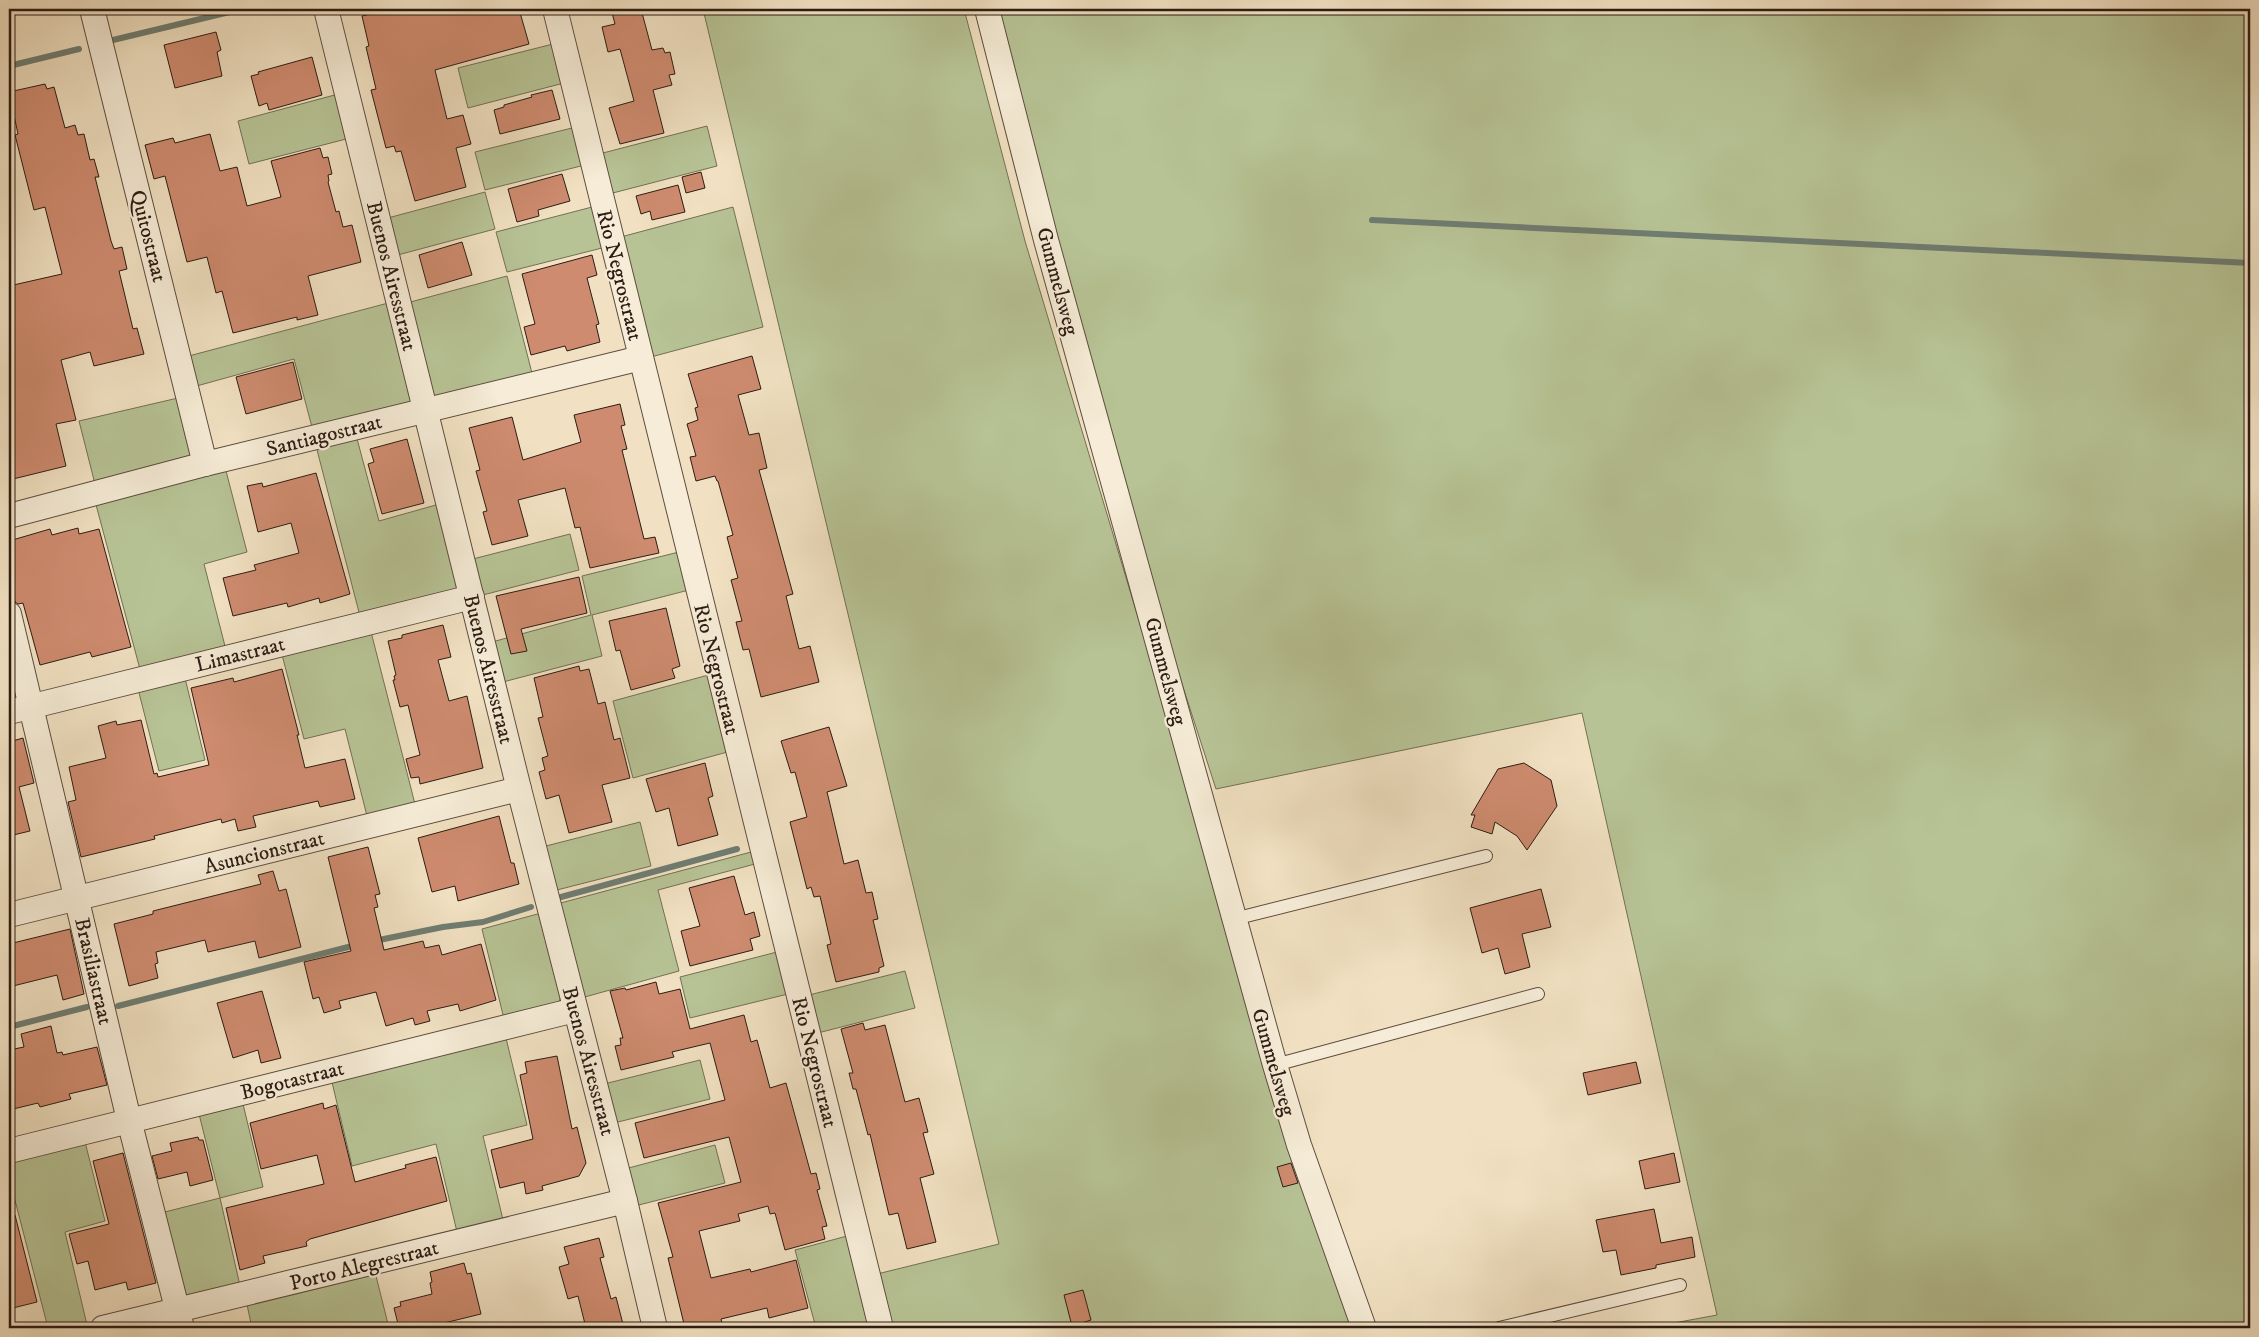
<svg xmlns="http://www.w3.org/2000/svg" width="2259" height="1337" viewBox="0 0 2259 1337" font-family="'IM FELL DW Pica',serif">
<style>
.green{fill:#b7c395;stroke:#727054}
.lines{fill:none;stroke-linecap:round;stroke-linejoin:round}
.stream{stroke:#6f7d72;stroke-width:6}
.building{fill:#ce8b6f;stroke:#2c1c13}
.service-casing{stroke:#5d4d3f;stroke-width:14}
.minor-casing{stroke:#5d4d3f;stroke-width:26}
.service{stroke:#f6ecd7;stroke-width:12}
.minor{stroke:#f6ecd7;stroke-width:24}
.labels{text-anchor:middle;stroke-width:4.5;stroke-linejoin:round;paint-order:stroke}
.street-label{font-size:21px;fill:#2c1c13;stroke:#f6ecd7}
</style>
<rect width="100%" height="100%" fill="#f1e1c2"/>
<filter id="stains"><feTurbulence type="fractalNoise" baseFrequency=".004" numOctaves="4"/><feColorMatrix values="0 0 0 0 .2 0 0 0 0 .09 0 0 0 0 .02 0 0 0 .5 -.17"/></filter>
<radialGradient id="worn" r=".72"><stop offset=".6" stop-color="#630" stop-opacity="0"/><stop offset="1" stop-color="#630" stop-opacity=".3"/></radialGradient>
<g class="green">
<polygon points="703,9 964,9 1025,241 1191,794 1292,1144 1351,1328 887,1328 873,1275 999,1244"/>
<polygon points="979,9 2250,9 2250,1328 1647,1328 1717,1315 1582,713 1216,789 1037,235"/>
<polygon points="553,44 564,83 468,108 458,68"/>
<polygon points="342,93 354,137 249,164 238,121"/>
<polygon points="707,126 717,166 609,194 599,154"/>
<polygon points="576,127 585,165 485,190 475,152"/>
<polygon points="485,192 495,229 394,256 384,219"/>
<polygon points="596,206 606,247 507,272 496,232"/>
<polygon points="733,207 763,327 647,358 617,238"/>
<polygon points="507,276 533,377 435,401 403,304"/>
<polygon points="392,302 412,400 408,406 313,431 294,359 193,387 185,357"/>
<polygon points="178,398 193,461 95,484 79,421"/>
<polygon points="356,435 379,521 443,503 459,586 453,594 361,620 316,446"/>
<polygon points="225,467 247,552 204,564 226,650 141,673 95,501"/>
<polygon points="570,534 579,570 479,596 469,560"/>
<polygon points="679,552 689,590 592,615 602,656 503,682 492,642 591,615 582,576"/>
<polygon points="370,628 416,808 368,820 345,729 304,739 281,651"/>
<polygon points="184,674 205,760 159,771 137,685"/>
<polygon points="712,674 731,751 633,778 613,701"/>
<polygon points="640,822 651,866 553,891 542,847"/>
<polygon points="751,852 755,864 658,890 679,971 581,998 557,904"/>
<polygon points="545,912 563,992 557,1006 505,1023 482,929"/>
<polygon points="777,952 788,994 690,1018 680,977"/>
<polygon points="905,971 915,1008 814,1034 805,996"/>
<polygon points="505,1034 527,1125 483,1136 504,1224 458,1236 436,1144 352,1166 331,1078"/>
<polygon points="700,1060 710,1099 610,1124 600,1085"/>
<polygon points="242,1100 263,1187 220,1198 241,1290 182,1304 161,1213 220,1198 198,1110"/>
<polygon points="84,1138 105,1221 65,1232 87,1325 73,1328 48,1328 9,1177 9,1156"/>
<polygon points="715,1145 725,1183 631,1207 621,1170"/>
<polygon points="847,1236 868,1318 866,1328 816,1328 795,1250"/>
<polygon points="374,1268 389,1328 252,1328 246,1300"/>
</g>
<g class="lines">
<g class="stream">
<polyline points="113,40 242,9"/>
<polyline points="9,66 79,49"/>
<polyline points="1372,220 2250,263"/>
<polyline points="561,897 737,849"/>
<polyline points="374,941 443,927 483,922 531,907"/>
<polyline points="118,1006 356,945"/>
<polyline points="9,1027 87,1007"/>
</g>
</g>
<g class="building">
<polygon points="390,9 440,9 441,13 455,9 519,9 529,44 435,70 447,119 463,115 471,144 456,148 466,187 415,201 401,151 396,152 394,146 386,148 371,90 376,89 366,47 369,46 362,16"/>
<polygon points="611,9 641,9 652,50 663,48 665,53 670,52 675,74 669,75 672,85 653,90 664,133 620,144 609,108 634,101 620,49 608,52 602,27 615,24"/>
<polygon points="216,32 221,50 217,52 222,76 175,88 164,45"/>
<polygon points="312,57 322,95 269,110 267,103 259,106 251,76 259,74 258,72"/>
<polygon points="45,84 47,89 54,87 65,128 75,125 78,135 84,134 90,160 94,159 99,177 95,177 111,241 114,249 122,247 127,269 119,271 133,329 137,328 144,354 94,366 90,352 61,360 76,420 56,424 66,466 9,480 9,286 62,274 45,207 34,210 15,135 18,134 9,92"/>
<polygon points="552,90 560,119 500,134 494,110 504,107 504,105 532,97 531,95"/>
<polygon points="210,134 220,171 237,167 247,206 281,197 271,161 320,148 323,158 328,157 332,174 328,175 329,181 328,182 336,212 339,211 343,227 352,225 361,262 308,276 318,315 297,320 297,317 233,333 222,291 216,293 207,257 187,262 165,176 154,179 145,145 173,138 175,143"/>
<polygon points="701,172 705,188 686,193 682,177"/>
<polygon points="562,174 570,201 538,210 539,216 517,222 508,189"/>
<polygon points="678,185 685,212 652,220 650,211 641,214 636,196"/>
<polygon points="462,242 472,275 428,288 419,255"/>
<polygon points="592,255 597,275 587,278 599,324 596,325 600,342 567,351 565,346 531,355 524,327 535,324 522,274"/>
<polygon points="752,356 761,389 738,395 749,435 759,433 767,468 759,470 793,594 786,596 799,649 810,646 819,682 761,697 749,649 743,650 736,622 742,621 731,580 738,578 727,537 733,535 718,481 717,481 715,476 696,481 690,457 696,456 687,424 698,420 695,408 698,407 688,374"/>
<polygon points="293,362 302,399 246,414 236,377"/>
<polygon points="620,404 625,425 621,426 627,449 622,450 644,539 655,537 659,553 590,568 580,527 575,528 565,488 518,500 528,536 492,545 483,512 487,511 476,471 480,470 469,428 512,417 523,460 581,442 574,415"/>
<polygon points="407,439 424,503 382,514 368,464 374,462 370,449"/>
<polygon points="316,473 350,594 320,603 319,598 288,607 287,603 233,616 223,578 256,570 254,565 299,553 291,523 258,532 247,486 262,483 263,487"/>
<polygon points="78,528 79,534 99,529 131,647 92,657 90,652 40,665 23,603 18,604 15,602 9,578 9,541 50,529 52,535"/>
<polygon points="579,577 587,613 521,629 527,651 511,654 496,596"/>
<polygon points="666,608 680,666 672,669 675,678 631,690 620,650 616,651 609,621"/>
<polygon points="443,625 451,657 438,660 449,701 467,696 483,768 420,784 419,777 411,778 406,759 420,755 408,705 400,707 393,680 395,680 394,676 396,675 388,641 402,638 402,635"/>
<polygon points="579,666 580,671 589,669 598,704 605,702 614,740 620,738 630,778 602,785 612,822 569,833 559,795 546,799 539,772 545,770 542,758 548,756 538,718 543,717 534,678"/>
<polygon points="282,669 299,735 297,735 305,768 345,759 355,799 320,807 318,801 253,816 256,827 238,831 235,819 222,823 221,819 154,836 155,839 81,857 68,802 76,800 69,767 106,758 98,726 116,721 117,725 141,720 154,774 157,773 158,777 209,765 191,688 233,678 234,682"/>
<polygon points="829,727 847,786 827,792 829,800 844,864 858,860 866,893 872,892 878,919 873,920 884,966 879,968 879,972 836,982 827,945 831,944 820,896 814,897 811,887 807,889 790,822 807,817 795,772 791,773 781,741"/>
<polygon points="23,738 34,783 19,787 30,831 9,836 9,742"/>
<polygon points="705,763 713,796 708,798 718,835 678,846 669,808 656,812 646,779"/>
<polygon points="1524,763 1551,780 1557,806 1527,850 1517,836 1495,822 1492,834 1471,827 1475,815 1471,815 1498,769"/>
<polygon points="499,816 511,863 514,863 519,884 458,901 455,886 432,892 418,838"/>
<polygon points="368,847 380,894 375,895 378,907 374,908 384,950 423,941 425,948 439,945 442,955 481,944 496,1000 460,1011 458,1004 427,1011 430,1021 415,1025 413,1018 386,1026 376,992 339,1001 341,1008 324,1013 319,997 313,999 304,962 351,951 328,857"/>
<polygon points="273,871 279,891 286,889 301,947 259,958 255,941 208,952 205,940 156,952 158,963 155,964 158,978 129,986 114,924 153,914 153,911 261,884 258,875"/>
<polygon points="734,876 745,915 754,912 760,936 750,939 753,950 690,966 681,931 700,926 689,888"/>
<polygon points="1541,889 1551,927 1522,934 1530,967 1505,974 1498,948 1482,953 1470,908"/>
<polygon points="70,929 84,994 63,1000 57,975 9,987 9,944"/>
<polygon points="656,982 659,994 680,989 690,1029 744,1015 751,1042 757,1040 770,1088 786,1083 811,1174 816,1173 820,1189 817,1190 827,1226 822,1227 825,1239 785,1250 775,1213 770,1214 768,1206 738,1214 740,1221 699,1231 711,1278 750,1269 751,1272 796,1260 808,1308 769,1318 767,1308 721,1319 723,1328 685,1328 668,1258 673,1257 658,1203 741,1182 729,1137 644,1158 635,1123 725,1100 710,1043 672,1052 674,1057 621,1070 615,1046 621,1045 620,1038 623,1038 610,991 625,988 626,990"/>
<polygon points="262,991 281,1058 261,1063 258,1050 233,1058 217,1003"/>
<polygon points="863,1023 865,1030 885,1025 905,1102 919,1098 928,1132 923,1133 934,1174 920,1178 936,1242 907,1249 898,1213 889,1215 870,1134 868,1135 856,1089 853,1089 849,1073 853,1073 841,1029"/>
<polygon points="51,1026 57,1053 62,1052 63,1055 97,1047 107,1085 69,1094 71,1099 40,1107 38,1103 9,1110 9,1050 24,1047 21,1034"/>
<polygon points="557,1056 572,1129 577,1127 586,1163 579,1176 542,1186 543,1190 526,1194 524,1182 500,1188 491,1150 533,1139 520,1075 527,1073 525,1062"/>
<polygon points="1636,1062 1641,1083 1588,1095 1583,1073"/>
<polygon points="323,1103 324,1109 336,1105 355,1182 406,1168 405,1165 436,1157 447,1201 310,1239 306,1242 307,1246 263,1256 265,1263 240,1270 226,1208 324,1184 317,1155 261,1169 250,1123"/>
<polygon points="198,1137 199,1140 203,1140 213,1180 190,1186 187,1172 158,1179 152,1156 172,1151 170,1143"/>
<polygon points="123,1153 156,1283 128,1290 126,1282 95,1290 88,1261 77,1264 69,1234 109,1224 93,1161"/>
<polygon points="1674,1153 1680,1182 1645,1189 1639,1161"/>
<polygon points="1291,1163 1298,1183 1283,1187 1277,1167"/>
<polygon points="1654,1209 1661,1243 1692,1237 1695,1257 1656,1265 1656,1268 1621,1275 1616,1250 1603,1252 1596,1220"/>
<polygon points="9,1215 15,1215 37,1302 9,1309"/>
<polygon points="599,1238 604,1257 600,1258 611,1299 616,1297 624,1328 586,1328 578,1296 568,1299 559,1267 569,1264 564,1247"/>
<polygon points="464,1263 467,1274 471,1273 481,1314 436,1325 437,1328 399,1328 394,1308 401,1306 400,1302 432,1294 430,1283 432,1282 430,1272"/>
<polygon points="1083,1290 1091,1320 1072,1326 1064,1295"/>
</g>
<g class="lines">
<defs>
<g id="service">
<polyline points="1234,919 1486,856"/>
<polyline points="1275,1065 1538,994"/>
<polyline points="1499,1328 1680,1285"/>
</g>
<g id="minor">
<polyline points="92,9 205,464"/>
<polyline points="326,9 519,789 625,1201 655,1328"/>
<polyline points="555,9 881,1328"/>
<polyline points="987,9 1046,240 1275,1065 1299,1145 1364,1328"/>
<polyline points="9,516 205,464 641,358"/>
<polyline points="9,614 129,1120 182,1328"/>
<polyline points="9,712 472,597"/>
<polyline points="9,915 519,789"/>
<polyline points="9,1151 575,1010"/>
<polyline points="103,1328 625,1201"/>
</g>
</defs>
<use href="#service" class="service-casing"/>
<use href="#minor" class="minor-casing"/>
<use href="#service" class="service"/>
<use href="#minor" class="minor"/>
</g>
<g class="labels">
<g class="street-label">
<text transform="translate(149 236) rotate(76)" y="7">Quitostraat</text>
<text transform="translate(620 275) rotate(76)" y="7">Rio Negrostraat</text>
<text transform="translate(392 276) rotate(76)" y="7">Buenos Airesstraat</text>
<text transform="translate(1058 281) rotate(75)" y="7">Gummelsweg</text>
<text transform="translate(324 435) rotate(-14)" y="7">Santiagostraat</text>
<text transform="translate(240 654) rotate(-14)" y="7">Limastraat</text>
<text transform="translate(489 669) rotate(76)" y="7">Buenos Airesstraat</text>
<text transform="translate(717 669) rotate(76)" y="7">Rio Negrostraat</text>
<text transform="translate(1166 671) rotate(75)" y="7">Gummelsweg</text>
<text transform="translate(264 852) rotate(-14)" y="7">Asuncionstraat</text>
<text transform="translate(94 971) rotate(77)" y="7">Brasiliastraat</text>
<text transform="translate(589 1061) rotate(75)" y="7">Buenos Airesstraat</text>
<text transform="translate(815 1062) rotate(76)" y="7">Rio Negrostraat</text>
<text transform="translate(1274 1062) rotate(74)" y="7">Gummelsweg</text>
<text transform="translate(292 1080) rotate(-14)" y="7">Bogotastraat</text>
<text transform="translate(364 1265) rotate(-14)" y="7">Porto Alegrestraat</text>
</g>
</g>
<rect width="2259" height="1337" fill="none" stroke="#f1e1c2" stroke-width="30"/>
<rect x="10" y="10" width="2239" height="1317" fill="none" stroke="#2c1c13" stroke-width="2.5"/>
<rect x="15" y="15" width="2229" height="1307" fill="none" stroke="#2c1c13"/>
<rect width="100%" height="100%" filter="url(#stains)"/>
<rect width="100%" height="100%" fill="url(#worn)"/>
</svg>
